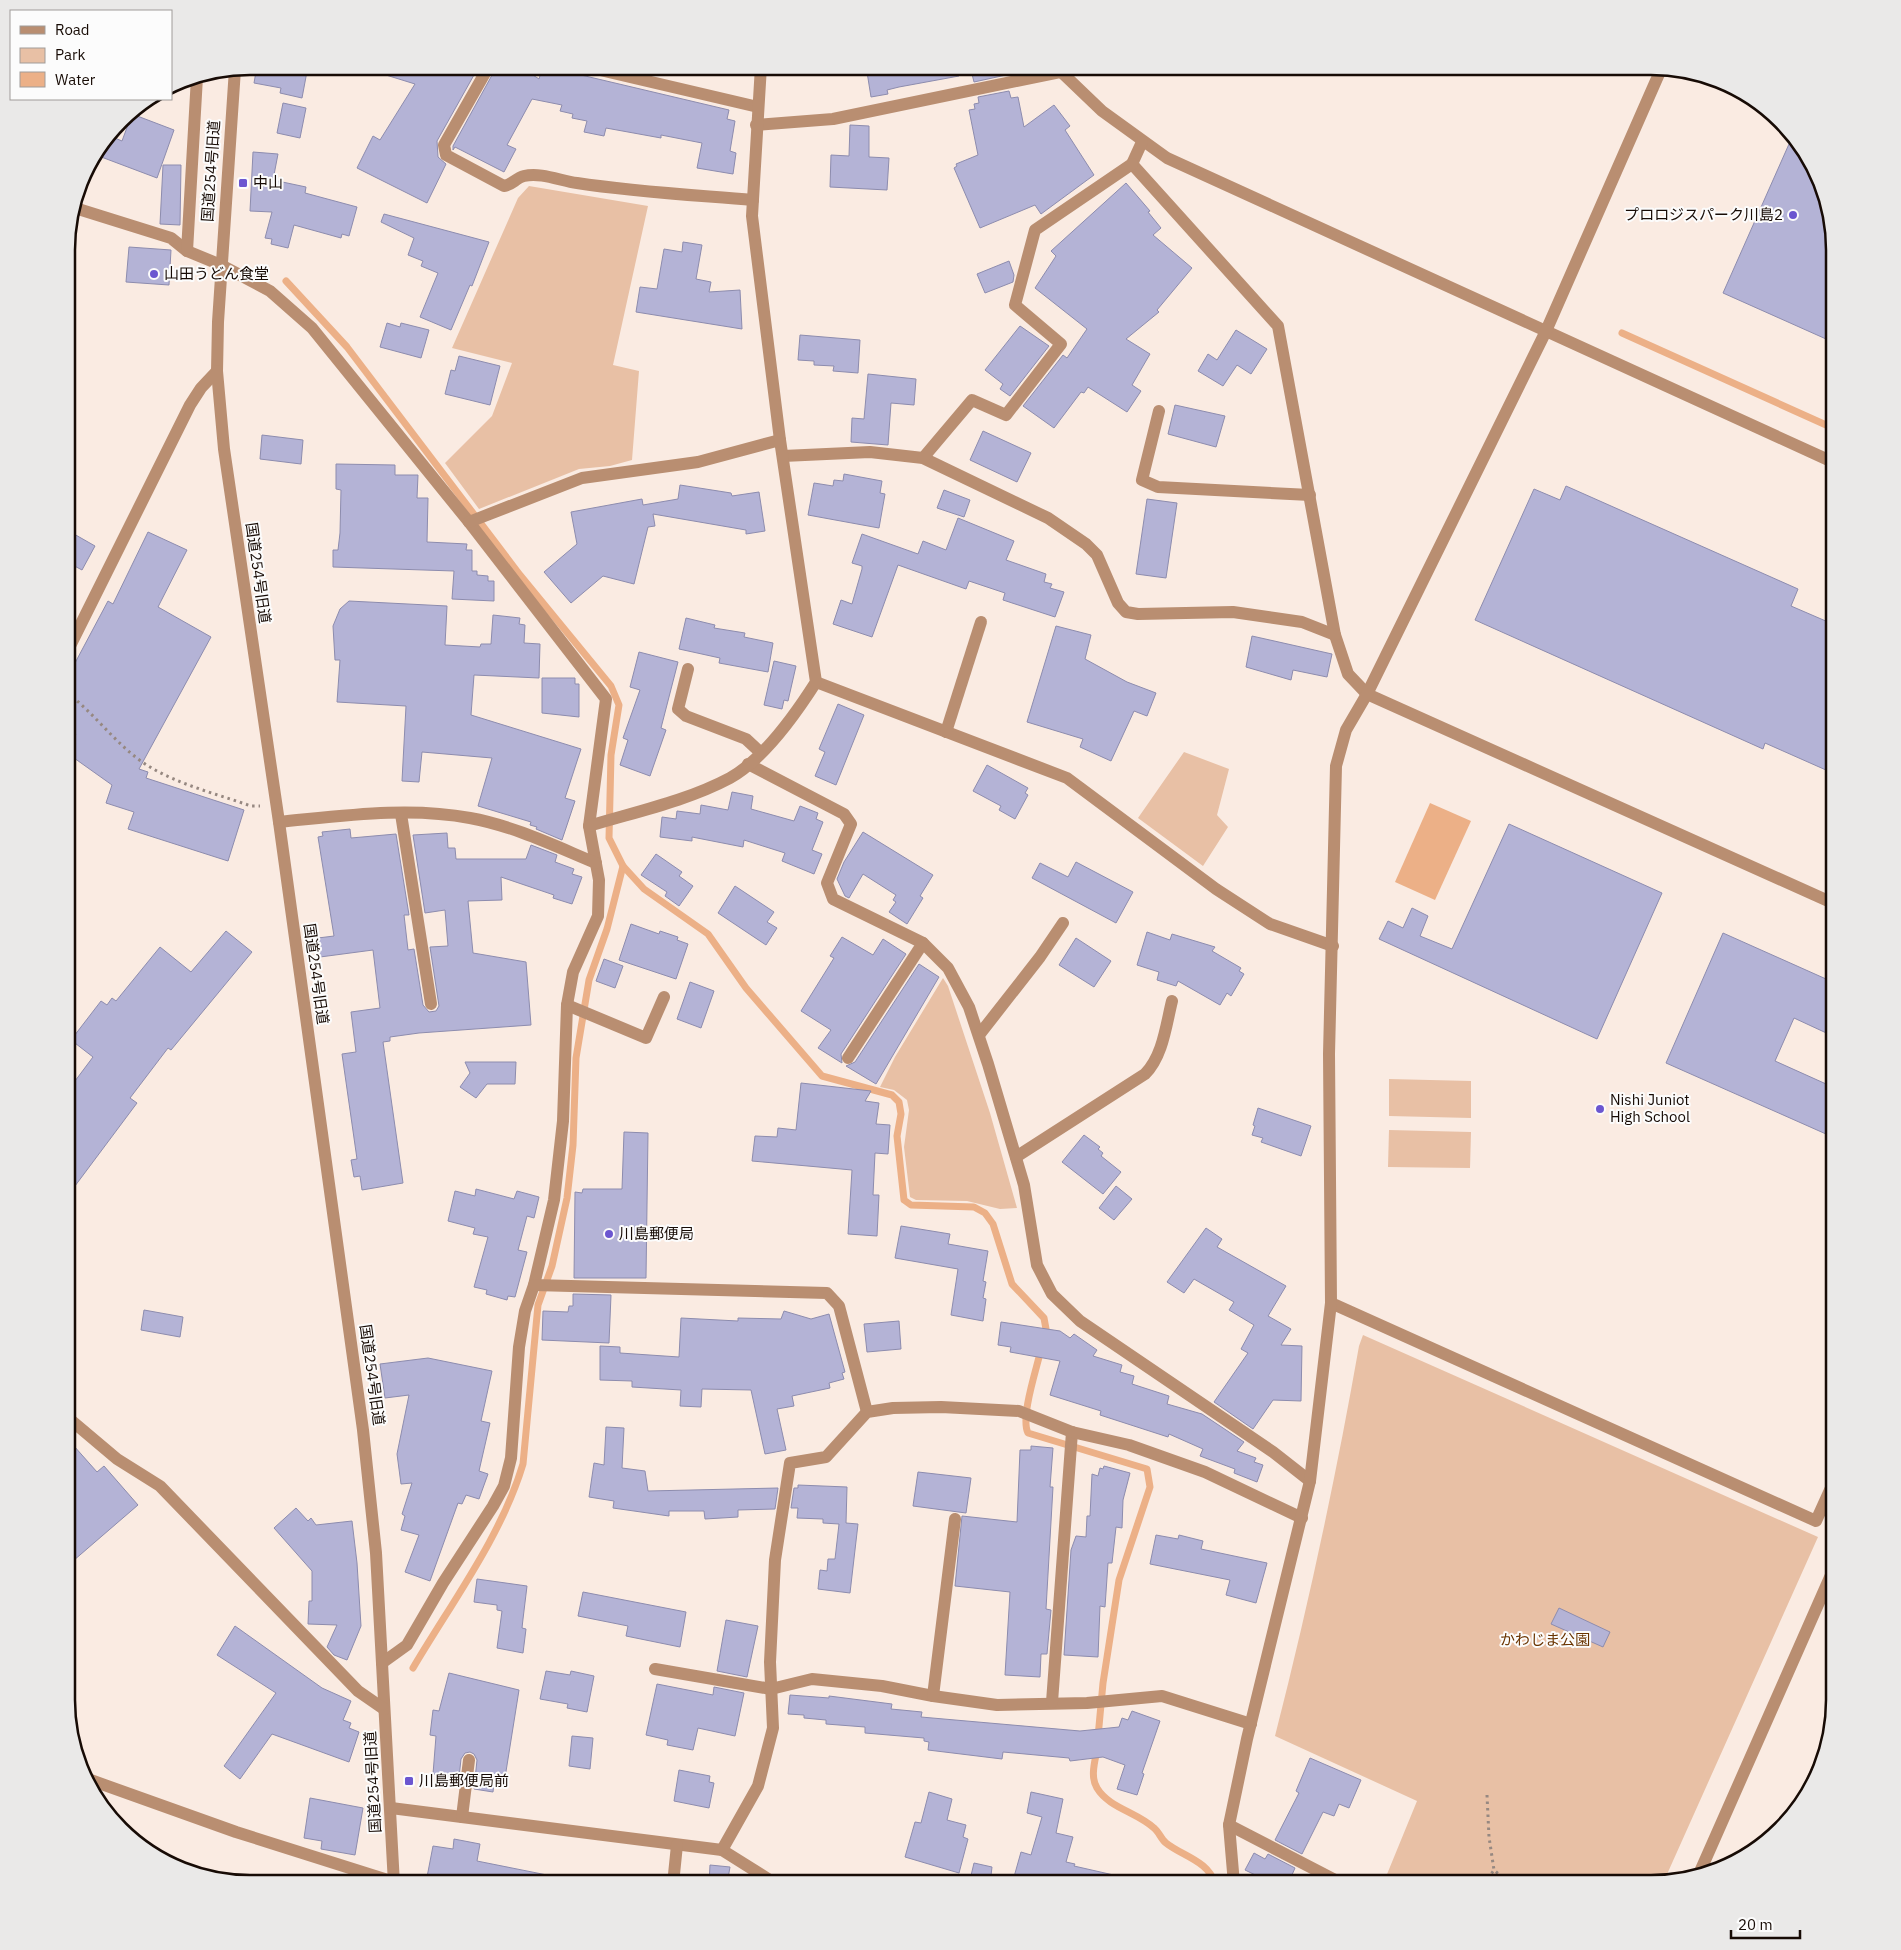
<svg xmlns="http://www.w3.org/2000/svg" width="1901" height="1950" viewBox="0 0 1901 1950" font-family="'IBM Plex Sans','Noto Sans JP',sans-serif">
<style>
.green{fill:#e8c0a5}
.water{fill:#ecb087}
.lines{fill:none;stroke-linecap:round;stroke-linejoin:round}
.stream{stroke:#ecb087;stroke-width:7}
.building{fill:#b4b3d6;stroke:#8d8cae}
.path{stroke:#968881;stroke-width:3;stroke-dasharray:2.5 4;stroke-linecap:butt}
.minor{stroke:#b98e71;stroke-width:12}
.poi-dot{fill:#6b56d0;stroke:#fcfcfc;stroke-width:2}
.labels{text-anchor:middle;stroke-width:4;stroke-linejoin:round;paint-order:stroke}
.street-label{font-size:15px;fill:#170b05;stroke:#fcfcfc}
.poi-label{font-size:15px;fill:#170b05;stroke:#fcfcfc;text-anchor:start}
.park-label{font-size:15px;fill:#6a3401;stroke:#fcfcfc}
.rim{fill:none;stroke:#170b05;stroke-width:2.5}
</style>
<rect width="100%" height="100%" fill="#faebe2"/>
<g class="green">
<polygon points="529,186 648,206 613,365 639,371 632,460 610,466 579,469 479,509 445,463 492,416 512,363 452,348 518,198"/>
<polygon points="1184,752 1229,769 1217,815 1228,827 1203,866 1138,818"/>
<polygon points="943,978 948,986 990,1113 1017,1208 1000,1209 967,1201 916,1200 910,1197 904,1147 909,1110 907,1100 894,1090 880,1087 895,1057"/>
<polygon points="1389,1079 1471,1081 1471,1118 1389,1116"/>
<polygon points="1389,1130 1471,1132 1470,1168 1388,1167"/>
<path d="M1363,1335L1818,1537L1664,1881L1651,1884H1383L1417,1801L1275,1736C1308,1607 1336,1477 1359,1346Z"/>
</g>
<polygon class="water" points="1430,803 1471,821 1435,900 1395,882"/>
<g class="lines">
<g class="stream">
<path d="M286,281L347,347L520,575L611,686L619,705L611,755L609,838L623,866L607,929L589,980L576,1058L573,1145L567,1198L552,1266L538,1305L523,1464C501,1537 452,1602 413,1668"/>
<polyline points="1622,333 1835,429"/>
<polyline points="623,866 644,889 708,934 746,988 822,1076 892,1095 899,1102 901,1114 897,1136 904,1200 911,1205 974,1207 985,1213 993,1224 1012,1284 1044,1318 1046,1329 1044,1336"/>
<path d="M1041,1349C1037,1368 1020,1417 1028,1433L1147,1469L1150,1487L1119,1580L1103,1683L1098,1737"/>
<path d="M1097,1750C1095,1761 1090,1777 1097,1788C1109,1808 1137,1812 1154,1828C1159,1832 1161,1839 1166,1843C1182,1856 1209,1861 1215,1884"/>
</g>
</g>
<g class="building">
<polygon points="257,66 308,66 302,98 280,93 281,88 254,83"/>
<polygon points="374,66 479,66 437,141 438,157 446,164 427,203 357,168 373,136 380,140 415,84 373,71"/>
<polygon points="497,66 519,66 539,79 543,66 729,110 727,119 735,121 730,151 736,153 733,174 697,168 702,143 661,135 661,138 606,128 604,136 584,132 587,121 572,118 573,114 560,111 562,105 532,99 507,145 516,149 504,172 455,147 453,150 453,146"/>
<polygon points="880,66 958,66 959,76 899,87 887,90 888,94 871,97 867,72 880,69"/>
<polygon points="970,66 1004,66 1006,75 974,82"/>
<polygon points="1009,91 1011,98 1018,97 1024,127 1054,105 1070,126 1065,130 1094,175 1041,214 1035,205 980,228 954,168 957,166 956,164 978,155 969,110 975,109 974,104 979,103 978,97"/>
<polygon points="283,103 306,108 300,138 277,133"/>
<polygon points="132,114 174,130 157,178 96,155 110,136 122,141"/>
<polygon points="850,125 869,126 869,157 889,158 887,190 830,187 831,155 849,156"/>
<polygon points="1793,135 1821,180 1835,250 1835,343 1723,293"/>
<polygon points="253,152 278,154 273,180 306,187 305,193 357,207 349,236 342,234 341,238 294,225 288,248 271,244 272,239 265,238 272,212 250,211"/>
<polygon points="163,165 181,165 180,225 160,224"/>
<polygon points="1126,183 1150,211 1148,212 1161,228 1153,235 1192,268 1157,310 1159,312 1126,339 1150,354 1132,385 1141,391 1127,412 1088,387 1084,393 1081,392 1054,428 1023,406 1063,355 1067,358 1087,329 1035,288 1056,256 1051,251"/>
<polygon points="384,214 489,242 472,286 470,285 451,330 420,317 438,273 421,266 423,261 408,255 414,238 381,222"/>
<polygon points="683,242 702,245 696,279 711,282 709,292 740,290 742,329 636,312 640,287 657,289 664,249 682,252"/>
<polygon points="129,247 171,250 169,285 126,282"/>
<polygon points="1009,261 1014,275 1013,282 985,293 977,274"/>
<polygon points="387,323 400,327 401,323 429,330 421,358 380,347"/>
<polygon points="1020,326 1049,346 1010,396 1000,389 1003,384 985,370"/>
<polygon points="1236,330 1267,349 1251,374 1237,365 1223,386 1198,371 1208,354 1217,360"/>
<polygon points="800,335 860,340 858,373 833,371 834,366 814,365 814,361 798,360"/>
<polygon points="459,356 500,366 490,405 445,394 451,370 455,371"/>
<polygon points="868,374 916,379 914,405 891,403 888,445 851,442 852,418 864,419"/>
<polygon points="1175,405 1225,416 1216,447 1168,434"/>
<polygon points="983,431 1031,453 1017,482 970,460"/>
<polygon points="262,435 303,440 301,464 260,459"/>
<polygon points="336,464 395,465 395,475 418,475 417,498 428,498 427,542 467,544 466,550 472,550 472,571 477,571 477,575 488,576 488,581 494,581 494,601 452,599 454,571 333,567 333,550 338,550 340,533 341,490 336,489"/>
<polygon points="844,474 882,481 880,493 885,494 879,528 808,515 814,483 833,486 834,480 843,481"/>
<polygon points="680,485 731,493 732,496 759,492 765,531 746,534 746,530 653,514 655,526 648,527 634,584 603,576 571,603 544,572 577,544 571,512 642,499 643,505 678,499"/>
<polygon points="1566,486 1798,589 1791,606 1835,625 1835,774 1765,743 1763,749 1475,620 1534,489 1560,500"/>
<polygon points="944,490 970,500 964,517 937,508"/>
<polygon points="1147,499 1177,503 1166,578 1136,574"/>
<polygon points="958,518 1014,541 1006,560 1046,574 1044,582 1052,584 1050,588 1064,592 1055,617 1003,600 1005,593 969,581 966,589 898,565 872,637 833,624 841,600 852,604 862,569 862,566 852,563 862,534 918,554 923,541 946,550"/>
<polygon points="148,532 187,550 158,607 211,637 139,769 148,772 146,778 244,810 228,861 128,829 134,812 106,803 112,785 67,753 67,747 76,734 67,727 67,678 108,601 113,604"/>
<polygon points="74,534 95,546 82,570 67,562 67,548"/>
<polygon points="349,601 447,606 445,645 480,647 481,644 491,644 493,615 520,618 519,624 525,625 524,643 540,644 539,678 474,675 471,715 581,749 565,798 575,801 562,840 536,829 537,827 530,825 531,822 478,806 492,758 422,752 419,782 402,781 406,706 337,702 340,660 335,660 333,626 340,609"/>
<polygon points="686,618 715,625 714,628 745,633 744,637 773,643 768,672 719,663 720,658 679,649"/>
<polygon points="1056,626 1091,635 1085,659 1127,682 1156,693 1147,716 1134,711 1111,761 1080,747 1083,739 1027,722"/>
<polygon points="1252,636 1332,654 1327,677 1293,670 1291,680 1246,667"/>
<polygon points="639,652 678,662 661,728 666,730 650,776 620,765 628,740 623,738 640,690 630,687"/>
<polygon points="774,661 796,666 788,701 784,700 782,709 764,705"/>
<polygon points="542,678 575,678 575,684 579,684 579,717 542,713"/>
<polygon points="838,704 864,715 836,785 815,776 825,752 819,749"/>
<polygon points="987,765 1028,788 1025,793 1028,795 1015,819 999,810 1001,806 973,791"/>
<polygon points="732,792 753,796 751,809 794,821 800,806 818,813 816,819 823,822 812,850 822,854 814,874 782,861 785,853 744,840 743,847 692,837 692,841 660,837 662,817 676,819 677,811 700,814 701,805 728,810"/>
<polygon points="1509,824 1662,893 1597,1039 1379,939 1388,921 1403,928 1412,908 1428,916 1420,936 1452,949"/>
<polygon points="350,829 351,838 396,834 409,915 404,915 408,950 414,949 423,1005 429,1012 436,1011 439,1006 430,947 448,946 445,910 425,913 413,835 447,833 448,848 455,848 456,859 526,859 531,845 557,855 555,862 574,869 572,874 582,877 572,904 553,898 554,895 501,877 502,900 468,901 473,953 526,962 531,1025 419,1033 390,1037 390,1041 383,1042 403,1183 362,1190 360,1176 354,1177 351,1160 357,1159 342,1054 356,1052 351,1012 380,1008 373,950 320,957 318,938 334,936 318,837 323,836 322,832"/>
<polygon points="863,832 933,875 920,896 923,898 907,924 889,912 896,902 893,900 896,895 863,874 849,898 845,896 837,879 844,862"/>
<polygon points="656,854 682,872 679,876 693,886 679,906 665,896 667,892 641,875"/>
<polygon points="1076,862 1133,892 1116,923 1032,878 1040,863 1068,877"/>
<polygon points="735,886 774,912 767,922 777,928 766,945 718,913"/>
<polygon points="631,924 659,934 660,931 678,937 677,940 688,944 676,979 619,960"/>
<polygon points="226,931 252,952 171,1050 168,1048 130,1098 137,1103 66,1198 66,1093 93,1057 71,1040 101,1001 107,1005 112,998 116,1001 160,947 191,972"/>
<polygon points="1147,932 1170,940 1172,934 1215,947 1212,951 1241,968 1239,971 1244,974 1231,996 1227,993 1220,1005 1178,981 1176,986 1157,980 1159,972 1137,965"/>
<polygon points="1723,933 1835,983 1835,1037 1794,1018 1775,1061 1835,1088 1835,1138 1666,1063"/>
<polygon points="842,937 873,955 883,939 906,954 841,1054 842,1063 818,1048 831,1030 801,1011 834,958 830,956"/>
<polygon points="1076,938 1111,961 1094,987 1059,965"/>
<polygon points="604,959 623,966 615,988 596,981"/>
<polygon points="919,964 939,977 876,1084 846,1066 855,1062"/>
<polygon points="690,982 714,991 701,1028 677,1019"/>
<polygon points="465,1062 516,1062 515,1084 487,1084 476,1098 460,1087 470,1073"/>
<polygon points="801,1083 871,1091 865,1101 879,1103 876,1124 890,1125 888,1154 875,1153 873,1195 879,1195 877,1236 848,1234 852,1170 752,1161 755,1136 777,1137 778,1128 796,1130"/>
<polygon points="1258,1108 1311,1126 1301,1156 1261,1142 1263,1138 1252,1135 1255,1126 1253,1125"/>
<polygon points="624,1132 648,1133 646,1278 574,1278 575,1192 582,1193 583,1189 622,1189"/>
<polygon points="1084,1135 1100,1147 1098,1149 1103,1153 1101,1156 1121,1172 1103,1194 1062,1162"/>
<polygon points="1116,1186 1132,1199 1114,1220 1099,1208"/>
<polygon points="476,1189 514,1199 517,1191 539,1197 534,1218 527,1216 518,1250 527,1252 515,1297 508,1296 507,1300 486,1294 487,1290 474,1287 488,1237 473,1234 475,1228 448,1221 455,1191 475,1196"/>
<polygon points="901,1226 950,1234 948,1244 988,1251 983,1281 986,1282 983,1298 986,1299 983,1321 951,1315 958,1269 895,1258"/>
<polygon points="1206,1228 1222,1239 1217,1247 1286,1286 1268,1316 1291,1329 1281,1345 1302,1346 1301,1401 1273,1400 1253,1429 1214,1402 1248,1353 1241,1349 1254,1325 1229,1310 1234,1302 1194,1279 1184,1293 1167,1282"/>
<polygon points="573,1294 611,1295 609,1343 542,1340 543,1311 568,1312 569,1306 573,1306"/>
<polygon points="144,1310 183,1317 180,1337 141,1330"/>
<polygon points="784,1311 811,1319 829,1314 845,1372 842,1373 844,1379 829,1383 830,1388 792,1396 794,1406 777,1409 786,1450 765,1454 751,1390 702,1389 701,1407 680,1406 681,1390 632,1387 632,1381 600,1380 600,1346 620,1347 620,1353 679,1357 681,1318 738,1321 738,1318 781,1319"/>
<polygon points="899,1321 901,1349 867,1352 864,1324"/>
<polygon points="1001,1322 1060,1331 1070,1338 1074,1334 1097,1350 1093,1356 1122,1365 1120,1372 1134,1376 1132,1384 1169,1396 1167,1404 1202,1414 1244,1442 1237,1451 1256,1458 1254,1462 1263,1465 1257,1482 1234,1473 1235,1469 1200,1456 1203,1449 1169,1434 1168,1437 1100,1415 1101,1411 1050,1395 1060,1361 1010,1352 1011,1347 998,1345"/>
<polygon points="428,1358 492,1371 481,1421 490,1423 479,1471 488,1474 479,1499 466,1495 462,1504 458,1503 430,1581 405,1572 419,1535 401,1530 405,1516 402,1514 412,1483 401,1484 397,1454 409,1395 385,1398 380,1364"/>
<polygon points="606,1427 624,1428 622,1468 645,1471 648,1491 778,1488 775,1509 738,1510 738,1517 705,1519 704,1511 669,1511 669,1516 613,1508 614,1501 589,1497 594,1463 604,1465"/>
<polygon points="66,1437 97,1472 104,1466 138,1505 66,1567"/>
<polygon points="1031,1446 1053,1448 1050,1487 1053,1487 1046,1609 1051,1610 1047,1654 1041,1654 1040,1677 1005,1675 1010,1592 955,1586 962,1516 1017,1522 1020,1450 1031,1450"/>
<polygon points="1104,1466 1130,1473 1123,1500 1122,1528 1116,1527 1112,1563 1108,1563 1105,1607 1100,1606 1098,1657 1064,1655 1071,1550 1076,1536 1086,1537 1087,1516 1090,1516 1092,1474 1098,1476 1100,1468 1103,1469"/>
<polygon points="918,1472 971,1478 966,1513 913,1506"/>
<polygon points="798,1485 847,1487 846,1523 858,1524 850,1593 818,1589 820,1570 827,1571 828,1559 835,1559 839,1524 823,1523 823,1519 797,1518 798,1508 791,1508 794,1488 798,1488"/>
<polygon points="296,1508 308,1521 311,1518 316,1525 352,1521 357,1563 361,1626 347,1660 334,1655 327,1647 337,1625 308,1624 309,1601 312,1601 312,1571 274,1528"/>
<polygon points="1156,1535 1178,1539 1179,1535 1203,1541 1201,1549 1267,1563 1256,1603 1226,1595 1230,1580 1150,1564"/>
<polygon points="477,1579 527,1586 523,1619 522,1628 526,1629 523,1653 497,1648 502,1611 497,1610 497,1605 474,1602"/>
<polygon points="583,1592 686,1612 680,1647 626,1636 628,1626 578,1616"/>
<polygon points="1559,1608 1610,1632 1603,1647 1551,1624"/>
<polygon points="726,1620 758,1626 747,1677 717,1671"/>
<polygon points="235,1626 322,1688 351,1701 343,1720 351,1723 349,1728 359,1732 349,1762 272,1734 240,1779 224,1766 276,1693 217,1655"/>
<polygon points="546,1671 570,1675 571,1671 594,1676 587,1712 567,1708 568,1704 540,1699"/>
<polygon points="449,1673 519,1690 504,1784 494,1783 493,1792 474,1789 477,1760 474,1754 470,1752 465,1753 461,1759 458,1787 439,1785 440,1775 433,1774 436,1736 430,1735 433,1710 439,1711"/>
<polygon points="657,1684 713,1695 714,1687 744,1693 735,1736 698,1728 693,1750 667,1745 668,1740 646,1735"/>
<polygon points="790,1695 829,1698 829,1696 892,1704 891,1709 922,1712 921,1717 1080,1731 1119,1727 1122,1718 1128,1720 1132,1711 1160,1721 1142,1773 1144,1774 1137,1795 1117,1789 1125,1765 1103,1757 1070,1761 1069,1758 1003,1752 1002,1759 928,1750 929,1742 924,1741 924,1738 865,1733 865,1727 826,1724 826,1720 804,1718 804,1715 788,1714"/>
<polygon points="572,1736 593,1738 590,1769 569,1766"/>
<polygon points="1310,1758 1361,1780 1349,1808 1339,1804 1334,1816 1323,1812 1302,1854 1275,1840 1299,1793 1296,1791"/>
<polygon points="679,1770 710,1776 709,1782 714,1783 709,1808 674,1801"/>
<polygon points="929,1792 952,1799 947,1820 966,1825 963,1837 968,1839 959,1873 905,1857 915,1822 921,1823"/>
<polygon points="1031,1792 1063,1799 1056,1833 1073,1837 1066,1862 1075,1864 1074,1866 1118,1876 1117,1884 1062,1884 1041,1878 1041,1884 1012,1884 1021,1852 1031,1855 1042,1817 1027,1813"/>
<polygon points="310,1798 363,1808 355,1855 321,1849 322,1841 304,1838"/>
<polygon points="454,1839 480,1844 477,1861 547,1875 546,1884 465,1884 427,1877 433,1846 453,1849"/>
<polygon points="1254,1853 1265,1859 1268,1854 1295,1868 1288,1884 1274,1884 1245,1870"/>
<polygon points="974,1863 992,1867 990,1884 969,1884"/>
<polygon points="710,1865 730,1867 727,1884 709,1884"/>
</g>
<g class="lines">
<g class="path">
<path d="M67,693C96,714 118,748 150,767C180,785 217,794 251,806H260"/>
<polyline points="1487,1795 1489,1837 1494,1870 1510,1884"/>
<polyline points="1484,1884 1494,1870"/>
</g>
<g class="minor">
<path d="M489,66L444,145L446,155L504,186C512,185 516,178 524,176C541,172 561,181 577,183C635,192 694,195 753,200"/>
<polyline points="583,66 758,107"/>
<polyline points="1055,66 1102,111 1167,158 1835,463"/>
<polyline points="235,69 218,322 217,371 224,449 279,822 363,1430 376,1553 394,1884"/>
<polyline points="756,125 833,119 1060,72"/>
<polyline points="1142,142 1132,164 1278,326 1335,635 1348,674 1367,694 1835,904"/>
<polyline points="75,208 171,238 187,251 221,265 270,291 312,328 469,522 606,699 589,826 599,880 598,916 573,972 567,1005 563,1121 554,1200 534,1285 525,1311 519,1347 511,1458 504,1486 493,1506 443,1583 407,1645 382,1663"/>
<polyline points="187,251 197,77"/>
<polyline points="1159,411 1142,480 1158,487 1310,495"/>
<polyline points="783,456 870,452 923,458 1048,518 1086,544 1097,555 1118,603 1126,612 1138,614 1233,612 1302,622 1335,635"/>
<polyline points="923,458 972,400 1006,415 1061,344 1015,305 1035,230 1132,164"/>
<polyline points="469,522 582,478 698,462 780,440"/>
<polyline points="67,652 190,405 201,388 217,371"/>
<polyline points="688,669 678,709 686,716 746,739 760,752"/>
<polyline points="816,682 1067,778 1216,889 1270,924 1333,946"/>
<polyline points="946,732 981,622"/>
<polyline points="748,764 844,814 851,824 827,883 833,899 923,943 948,968 969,1007 988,1064 1024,1185 1037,1265 1052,1294 1080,1321 1273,1452 1310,1481"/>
<polyline points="401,814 431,1004"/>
<path d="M279,822C341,816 408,806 470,818C514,826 555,846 596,863"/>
<path d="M589,826C635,812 687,801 730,778C764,759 795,715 816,682L780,440L752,216L761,66"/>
<polyline points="567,1005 646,1038 664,997"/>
<polyline points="979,1035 1040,957 1063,923"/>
<polyline points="848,1058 923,943"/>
<path d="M1016,1157L1145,1074C1163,1056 1166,1025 1172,1001"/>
<polyline points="534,1285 827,1293 839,1306 867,1412"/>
<polyline points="1331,1303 1816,1521 1835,1479"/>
<polyline points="66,1416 117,1459 160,1486 358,1691 384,1709"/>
<polyline points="655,1669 771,1689 812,1679 882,1686 933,1696 997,1705 1087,1703 1162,1696 1251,1724"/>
<polyline points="933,1696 955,1519"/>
<polyline points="1052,1702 1072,1432"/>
<polyline points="85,1778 236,1832 394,1882"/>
<polyline points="1806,1794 1820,1763"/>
<polyline points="391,1808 722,1850 776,1884"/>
<polyline points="462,1817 469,1760"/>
<polyline points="1229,1825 1343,1884"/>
<polyline points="722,1850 758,1786 773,1728 770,1662 775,1560 790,1463 826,1457 867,1412 893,1408 941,1407 1019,1411 1072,1432 1129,1445 1205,1472 1302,1518"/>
<polyline points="1699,1874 1835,1566"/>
<polyline points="673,1884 677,1845"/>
<polyline points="1234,1884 1229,1825 1247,1739 1310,1481 1331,1303 1329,1054 1336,766 1346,730 1367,694 1546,331 1662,67"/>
</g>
</g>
<g class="poi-dot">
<rect x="238" y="178" width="10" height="10" rx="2.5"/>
<circle cx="1793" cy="215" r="5"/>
<circle cx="154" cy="274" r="5"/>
<circle cx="1600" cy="1109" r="5"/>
<circle cx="609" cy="1234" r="5"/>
<rect x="404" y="1776" width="10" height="10" rx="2.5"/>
</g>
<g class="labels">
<g class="street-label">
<text transform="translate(211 171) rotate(-86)" y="5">国道254号旧道</text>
<text transform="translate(258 573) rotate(82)" y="5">国道254号旧道</text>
<text transform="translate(316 974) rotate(82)" y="5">国道254号旧道</text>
<text transform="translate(372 1375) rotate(82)" y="5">国道254号旧道</text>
<text transform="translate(373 1782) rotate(-93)" y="5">国道254号旧道</text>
</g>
<g class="poi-label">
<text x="253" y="188">中山</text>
<text x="1783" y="220" text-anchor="end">プロロジスパーク川島2</text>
<text x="164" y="279">山田うどん食堂</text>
<text x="1610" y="1105">Nishi Juniot<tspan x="1610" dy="17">High School</tspan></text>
<text x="619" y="1239">川島郵便局</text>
<text x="419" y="1786">川島郵便局前</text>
</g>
<g class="park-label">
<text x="1545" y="1645">かわじま公園</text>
</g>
</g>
<path d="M0 0H1901V1950H0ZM250 75H1651A175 175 0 0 1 1826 250V1700A175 175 0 0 1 1651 1875H250A175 175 0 0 1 75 1700V250A175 175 0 0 1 250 75Z" fill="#eae9e8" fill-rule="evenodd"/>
<path class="rim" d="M250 75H1651A175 175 0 0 1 1826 250V1700A175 175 0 0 1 1651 1875H250A175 175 0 0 1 75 1700V250A175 175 0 0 1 250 75Z"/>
<rect x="10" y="10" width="162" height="90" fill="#fcfcfc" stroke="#a09c99"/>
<rect x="20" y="26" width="25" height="8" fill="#b98e71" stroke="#a09c99"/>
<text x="55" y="35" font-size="15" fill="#170b05">Road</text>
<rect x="20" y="48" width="25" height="15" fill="#e8c0a5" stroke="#a09c99"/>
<text x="55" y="60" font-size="15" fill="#170b05">Park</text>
<rect x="20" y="72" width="25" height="15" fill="#ecb087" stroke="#a09c99"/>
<text x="55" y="85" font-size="15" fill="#170b05">Water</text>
<path d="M1731 1930v8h69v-8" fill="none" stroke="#170b05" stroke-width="2.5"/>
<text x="1738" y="1930" font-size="15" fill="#170b05" stroke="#fcfcfc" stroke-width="4" paint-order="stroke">20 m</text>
</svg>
